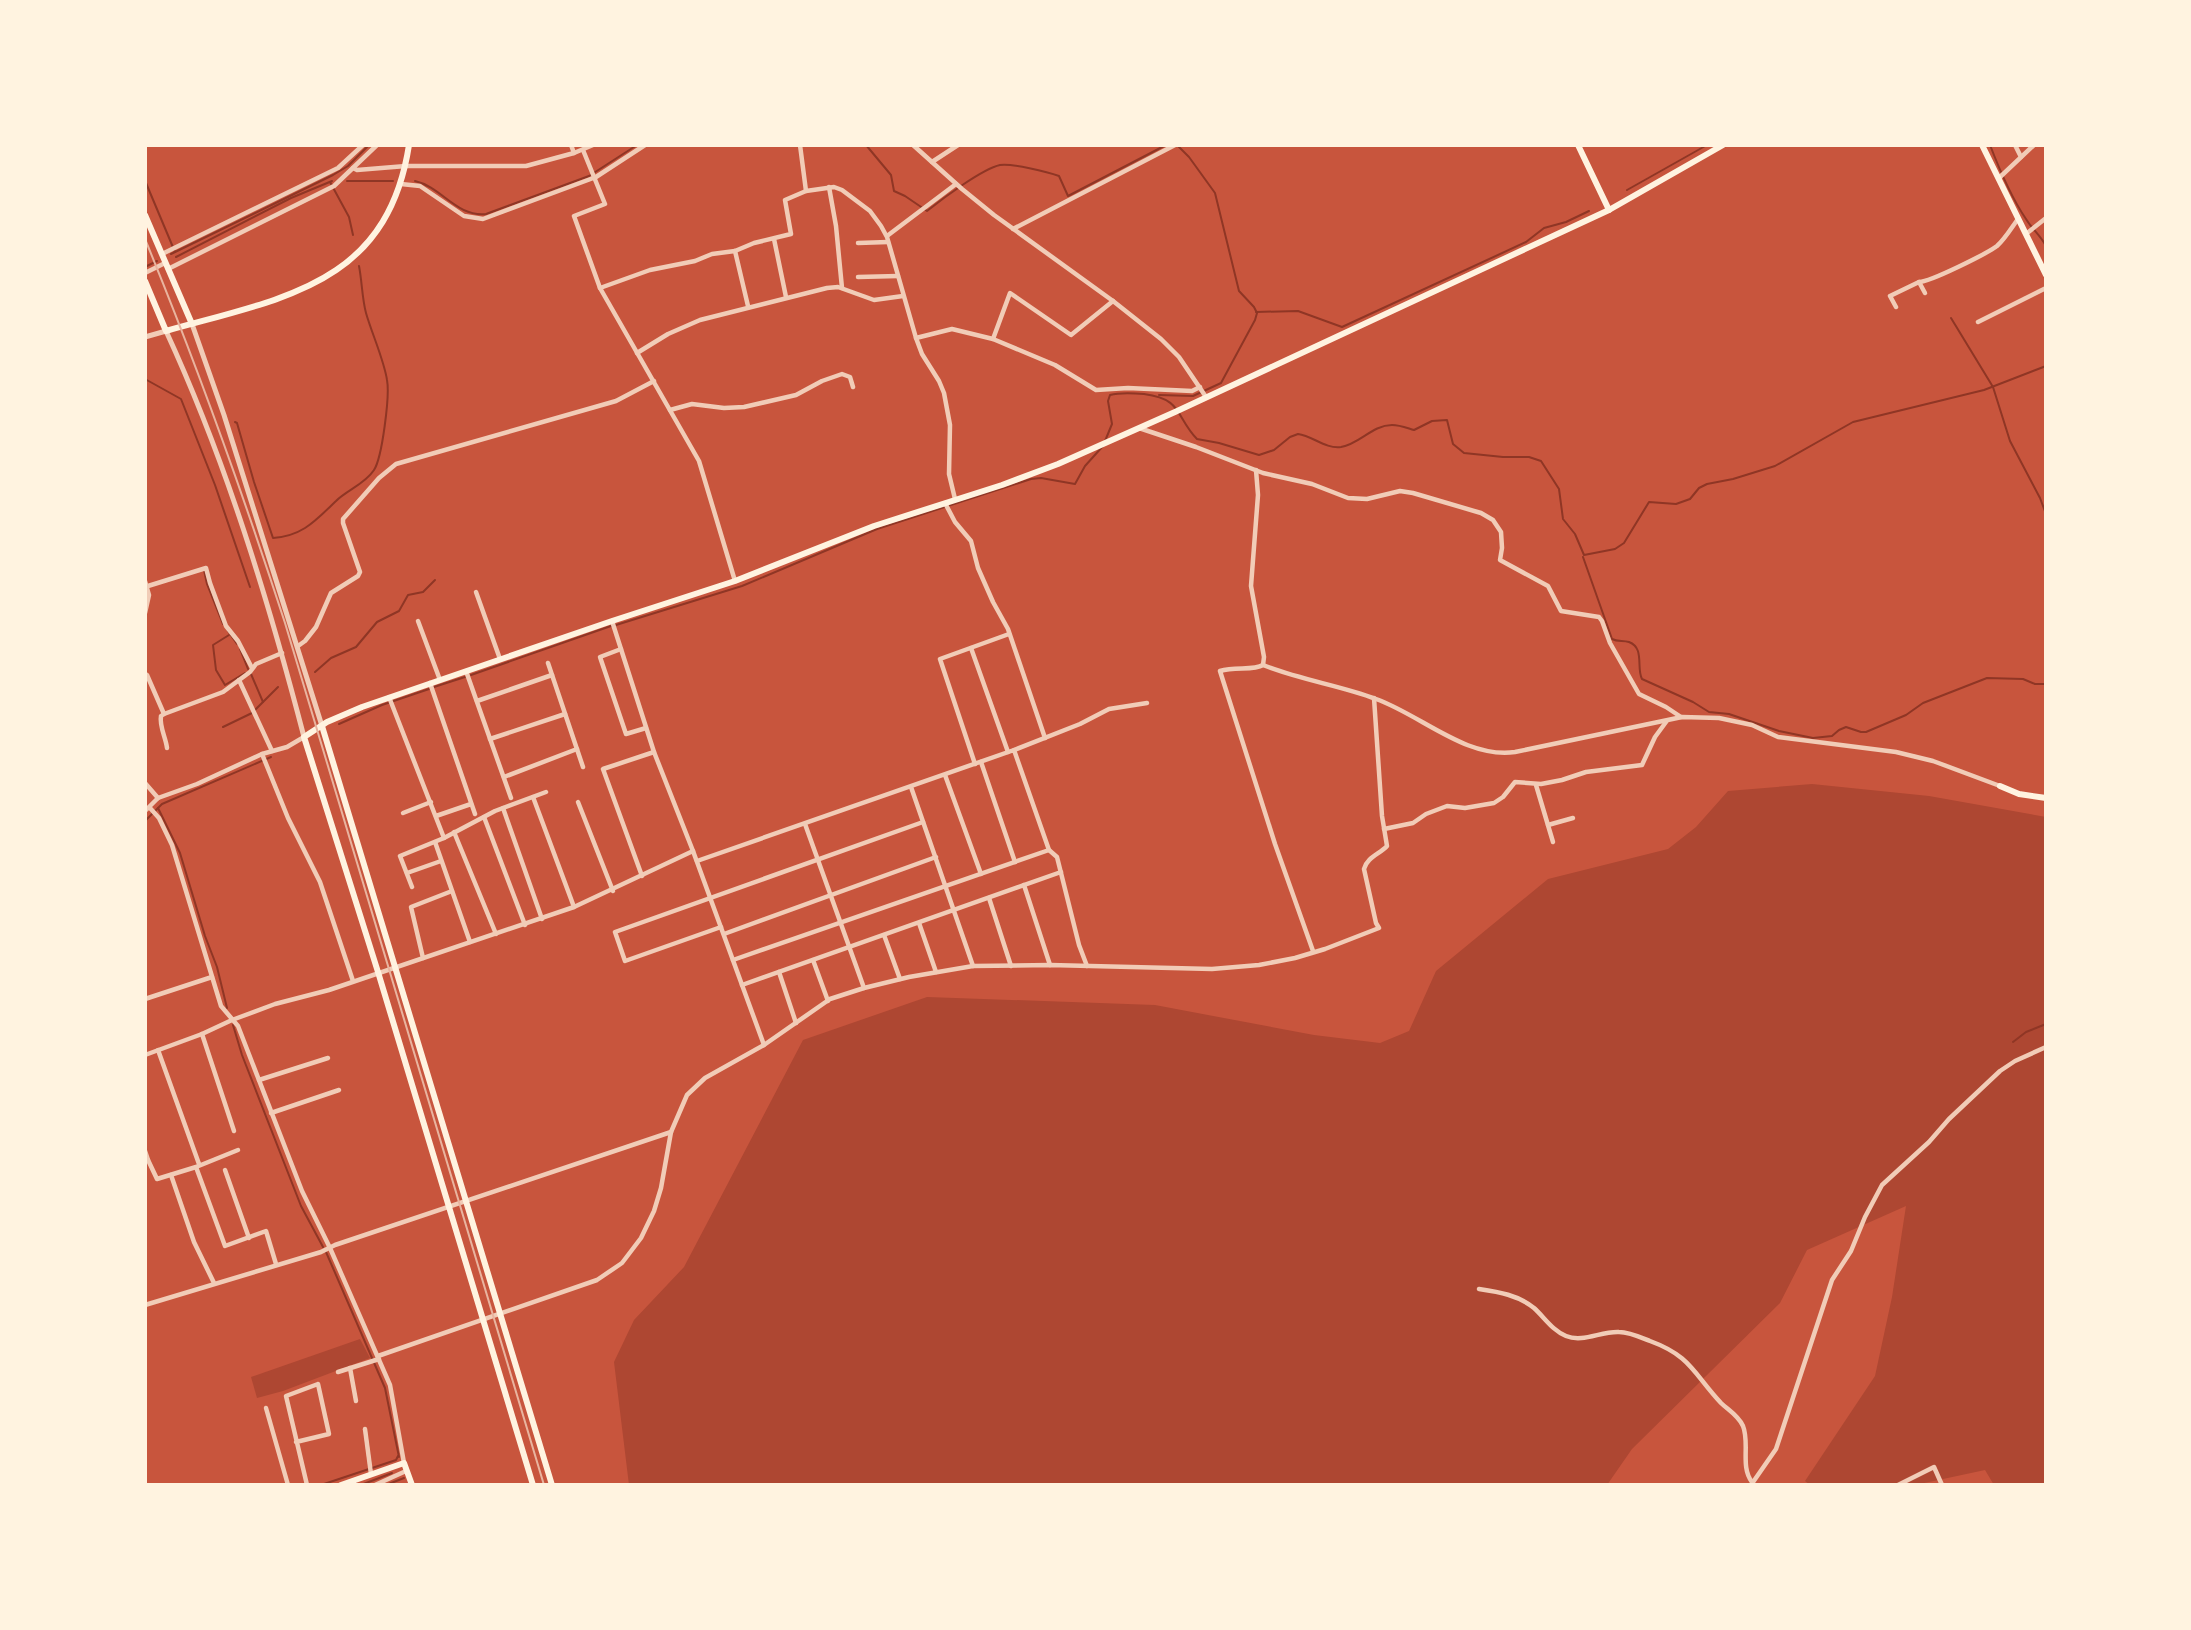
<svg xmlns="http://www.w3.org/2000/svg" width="2191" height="1630" viewBox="0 0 2191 1630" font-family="'Alegreya Sans',sans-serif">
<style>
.green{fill:#ae4732}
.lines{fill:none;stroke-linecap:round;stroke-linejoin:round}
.stream{stroke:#8f3625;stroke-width:2}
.minor{stroke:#f1ccb7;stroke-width:4.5}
.tertiary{stroke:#f1ccb7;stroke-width:5}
.secondary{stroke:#fff3e0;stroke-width:6}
.rail{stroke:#e9b49f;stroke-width:2}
</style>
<rect width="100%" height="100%" fill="#c8553d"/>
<g class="green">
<polygon points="1812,784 1929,796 2046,817 2046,1485 1994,1485 1985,1470 1915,1485 1810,1485 1805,1481 1875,1376 1892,1297 1906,1206 1807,1250 1780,1303 1632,1449 1607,1485 629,1485 614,1362 634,1320 684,1267 803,1040 927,997 1155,1005 1314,1035 1380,1043 1409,1031 1436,971 1548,879 1668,849 1696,827 1728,791"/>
<polygon points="360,1339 370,1358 283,1391 257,1398 251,1377"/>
</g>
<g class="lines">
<g class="stream">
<path d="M866,145L891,175L894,191L905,196L927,211C942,199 982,169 1000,165C1011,163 1048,172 1059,176L1068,196L1166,145"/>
<path d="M1990,145C2000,171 2011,197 2026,219C2032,229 2040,235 2046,246"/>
<polyline points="347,181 393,181"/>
<path d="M415,181C442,187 456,217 486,214L589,176L637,145"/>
<polyline points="330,182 349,217 353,235"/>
<polyline points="146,183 175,252"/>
<polyline points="1627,190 1707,145"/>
<polyline points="171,254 333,175 348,166 369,145"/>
<polyline points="176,257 291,198 332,181"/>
<polyline points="145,267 157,261"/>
<polyline points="1256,312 1298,311 1342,327 1526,242 1544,228 1566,222 1589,211"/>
<polyline points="1951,318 1993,387 2010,441 2040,498 2046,514"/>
<polyline points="145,379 181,399 215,485 250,587"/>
<polyline points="1159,395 1193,396 1221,383 1255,320 1257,313 1254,307 1239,291 1215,193 1189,157 1178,146"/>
<path d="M235,422L237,423L254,482L273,538C303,536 316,520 336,501C347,490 365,484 374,470C382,458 390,396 387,380C384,360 372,334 366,313C362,298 362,281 359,266"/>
<path d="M1105,441L1112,424L1108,401L1110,395C1121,392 1133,393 1144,394C1183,399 1175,416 1197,439L1219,443L1259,455L1274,450L1290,437L1298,434C1313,436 1325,449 1341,447C1360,444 1372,425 1392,425C1400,425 1407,428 1414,430L1432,421L1447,420L1453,444L1464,453L1503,457H1529L1541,461L1559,489L1563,519L1575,534L1584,555L1615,549L1624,543L1649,502L1676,504L1690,499L1699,488L1707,484L1733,479L1775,466L1853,422L1984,390L2046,366"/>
<path d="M1583,557L1612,639C1618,642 1623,640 1629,642C1645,648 1636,668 1642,679L1693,702L1709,712L1729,714L1779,731L1813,738L1832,736L1839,730L1846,727L1861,732H1866L1906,715L1923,703L1987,678L2023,679L2035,684H2046"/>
<polyline points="204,570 207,584 223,624"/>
<polyline points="616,625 742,586 877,529 1031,479 1041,478 1075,484 1085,466 1103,446"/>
<polyline points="228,631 237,644"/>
<polyline points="229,635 213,645 216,670 225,685 245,673"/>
<polyline points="240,649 248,669"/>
<polyline points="315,672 331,658 356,647 377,622 399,611 408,595 423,592 435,580"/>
<polyline points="251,674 263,702"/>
<polyline points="471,675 611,626"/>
<polyline points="434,687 465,677"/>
<polyline points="339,724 382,705 429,689"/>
<polyline points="223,727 252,713 278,687"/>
<polyline points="158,808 180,853 205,936 217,967 227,1008"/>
<polyline points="145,821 162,804 271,757"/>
<polyline points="233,1025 242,1055 301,1206 323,1247"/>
<polyline points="2013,1042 2026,1032 2046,1024"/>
<polyline points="326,1252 385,1388 399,1457"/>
<polyline points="321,1485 396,1460 398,1456"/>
<polyline points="361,1485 392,1473"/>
<polyline points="386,1485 404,1478"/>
</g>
<g class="minor">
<polyline points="571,145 574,153"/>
<polyline points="800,145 806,191"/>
<polyline points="913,145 962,189 994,215 1113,301 1161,339 1179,357 1206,397"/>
<polyline points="2015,145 2021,157"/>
<polyline points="583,150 605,204 574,216 600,288"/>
<polyline points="932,162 958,145"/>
<polyline points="353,168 357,170 406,166 526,166 574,153 593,145"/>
<polyline points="1999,178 2034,145"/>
<polyline points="401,184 420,186 464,216 483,219 596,177 645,145"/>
<polyline points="829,187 836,226 842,288"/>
<polyline points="1013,229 1175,145"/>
<polyline points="2026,234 2046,218"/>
<polyline points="887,236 956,184"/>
<polyline points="774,239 786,297"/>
<polyline points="858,243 888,242"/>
<polyline points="735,251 748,306"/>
<polyline points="162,254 338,168 363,145"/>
<polyline points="168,269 334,186 377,145"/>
<polyline points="145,273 165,263"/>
<polyline points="858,277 898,276"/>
<polyline points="1919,282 1925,293"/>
<path d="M1896,307L1890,296L1919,282C1930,282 1986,254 1997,246C2005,239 2012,227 2018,219"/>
<polyline points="1978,322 2046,288"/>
<polyline points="916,338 952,329 993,339 1055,365 1096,390 1128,388 1192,391 1200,387"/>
<polyline points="993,339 1010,293 1071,335 1113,301"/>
<polyline points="637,353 668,334 700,320 827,288 838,287 874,300 903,296"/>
<polyline points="670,410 692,404 724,408 744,407 796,395 822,381 842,374 850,377 853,387"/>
<polyline points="1139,428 1196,447 1263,473 1312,484 1348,498 1367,499 1400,491 1413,493 1481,513 1493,520 1501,532 1502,548 1500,560 1548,586 1561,611 1599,617 1602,621 1610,643 1639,694 1666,707 1681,717"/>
<polyline points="1256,470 1258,495 1251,586 1264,657 1263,665"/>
<polyline points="945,503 955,522 971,541 978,568 993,602 1008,629 1045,738"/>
<polyline points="145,581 149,595 145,613"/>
<polyline points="735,581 699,461 600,288 650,270 695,261 712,254 735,251 754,243 791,234 785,200 806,191 834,187 842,190 870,211 881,226 887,237 916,338 922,354 939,381 944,393 950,425 949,474 955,499"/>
<polyline points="148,586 206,568 210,583 226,626 238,641 252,668"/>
<polyline points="476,592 500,659"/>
<polyline points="418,621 440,680"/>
<polyline points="612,621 654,752 693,851 764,1045"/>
<polyline points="298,646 305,641 316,627 331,593 358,576 360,572 343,523 343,519 379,478 396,464 616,401 654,381"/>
<polyline points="971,648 1008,752"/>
<polyline points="621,649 600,657 626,734 646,728"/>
<polyline points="548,663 583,767"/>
<polyline points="466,671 511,798"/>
<polyline points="145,677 147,675 164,714 223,692 250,672 256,664 282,653"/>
<polyline points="239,680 272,751"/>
<polyline points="430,683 475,814"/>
<polyline points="389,697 444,838"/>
<polyline points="477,701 552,675"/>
<path d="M164,714L161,716C159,726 166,738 167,748"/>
<polyline points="490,739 565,714"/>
<polyline points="1014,750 1080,724 1109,709 1147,703"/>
<polyline points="262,754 288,818 320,882 353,981"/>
<polyline points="981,762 1015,862"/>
<polyline points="975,764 940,659 1009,634"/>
<polyline points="945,775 981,874"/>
<polyline points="504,777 577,749"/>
<polyline points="145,783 158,798"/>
<polyline points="1536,785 1553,842"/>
<polyline points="911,787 973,966"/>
<polyline points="533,797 574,907"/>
<polyline points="578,802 613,891"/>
<polyline points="150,808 159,818 172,845 221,1006 238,1026 302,1191 330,1248 390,1385 404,1463"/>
<polyline points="503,808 542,919"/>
<polyline points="145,811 158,798 197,784 262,754 287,747 304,737"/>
<polyline points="403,813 431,802"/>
<polyline points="436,816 471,804"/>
<polyline points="484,817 525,925"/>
<polyline points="805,824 864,988"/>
<polyline points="1548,825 1573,818"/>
<polyline points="1384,829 1413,823 1426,814 1447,806 1465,808 1494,803 1503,797 1515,782 1541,784 1562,780 1586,772 1642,765 1655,737 1666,722"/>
<polyline points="454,832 496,934"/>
<polyline points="435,842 470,942"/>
<polyline points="697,861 1014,750 1049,850 1057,857 1079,945 1087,966"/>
<polyline points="407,873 441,861"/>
<polyline points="642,876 603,769 654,752"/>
<polyline points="1024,885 1050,965"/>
<polyline points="412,887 400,856 444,838 495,811 546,792"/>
<polyline points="989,898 1011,966"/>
<polyline points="919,923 936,972"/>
<polyline points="721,927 625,961 615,932 923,822"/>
<polyline points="724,934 936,857"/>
<polyline points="884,935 900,979"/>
<path d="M1313,951L1275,844L1220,671C1235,666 1253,671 1263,665C1300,680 1339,685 1376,699C1421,715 1466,759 1515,752L1682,717L1719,718L1752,725L1778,737L1896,752L1933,761L2000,786"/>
<polyline points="423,958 411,907 452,891"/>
<polyline points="733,960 1049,850"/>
<polyline points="813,960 828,1001"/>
<polyline points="779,972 796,1023"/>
<polyline points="742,985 1061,872"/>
<polyline points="145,999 212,977"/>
<polyline points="202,1034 234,1131"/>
<polyline points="158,1050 199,1164"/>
<polyline points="145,1055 202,1034 232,1020 275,1004 329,990 574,907 693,851"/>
<polyline points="259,1080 328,1058"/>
<polyline points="271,1113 339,1090"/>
<polyline points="145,1151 148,1160 145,1161"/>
<polyline points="148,1160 157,1179 196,1167 238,1150"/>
<polyline points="196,1167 225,1246 266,1231 276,1264"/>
<polyline points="225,1170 249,1238"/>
<polyline points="171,1175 194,1242 214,1283"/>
<path d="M1479,1289C1499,1292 1518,1295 1534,1308C1545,1318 1552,1330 1566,1336C1583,1343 1601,1331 1619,1332C1629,1332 1640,1337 1650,1341C1691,1356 1693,1373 1721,1403C1728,1410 1738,1415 1743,1426C1750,1443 1740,1467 1752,1482"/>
<polyline points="145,1305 321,1252 335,1245 671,1132"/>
<path d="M378,1356L597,1280L622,1263L641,1238L654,1211L661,1188L671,1132L687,1095L705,1078L764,1045L830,999L864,988L909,977L973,966L1050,965L1212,969L1259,965L1295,958L1325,949L1379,928L1376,923L1364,869C1367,857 1380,854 1387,846L1382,816L1374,698"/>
<polyline points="350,1368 356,1401"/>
<polyline points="338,1372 379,1359"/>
<polyline points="266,1408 288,1485"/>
<polyline points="365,1429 371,1474"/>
<polyline points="296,1442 329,1434 318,1384 286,1396 307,1485"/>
<polyline points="375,1485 406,1471"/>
<polyline points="1751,1485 1776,1449 1832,1280 1851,1251 1865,1217 1882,1185 1929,1142 1949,1119 2000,1071 2015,1061 2046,1047"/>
<polyline points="1898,1485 1934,1467 1942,1485"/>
</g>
<g class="tertiary">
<polyline points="192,324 224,415 322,726"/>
<path d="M145,337L166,331C226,461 268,599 304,737"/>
</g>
<g class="secondary">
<polyline points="1578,145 1609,210"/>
<polyline points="1982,145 2046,275"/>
<polyline points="145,215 192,324"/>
<path d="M145,281L166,331C282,298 387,286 409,145"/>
<polyline points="322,726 552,1485"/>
<polyline points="2000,786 2019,794 2046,798"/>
<polyline points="341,1485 404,1463 412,1485"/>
<polyline points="533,1485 378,972 304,737 327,722 362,707 612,621 735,581 874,526 1002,485 1058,464 1175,412 1609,210 1723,145"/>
</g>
<path class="rail" d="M145,239C197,365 243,494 285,623L544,1485"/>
</g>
<rect width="2191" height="1630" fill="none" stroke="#fff3e0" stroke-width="294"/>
</svg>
